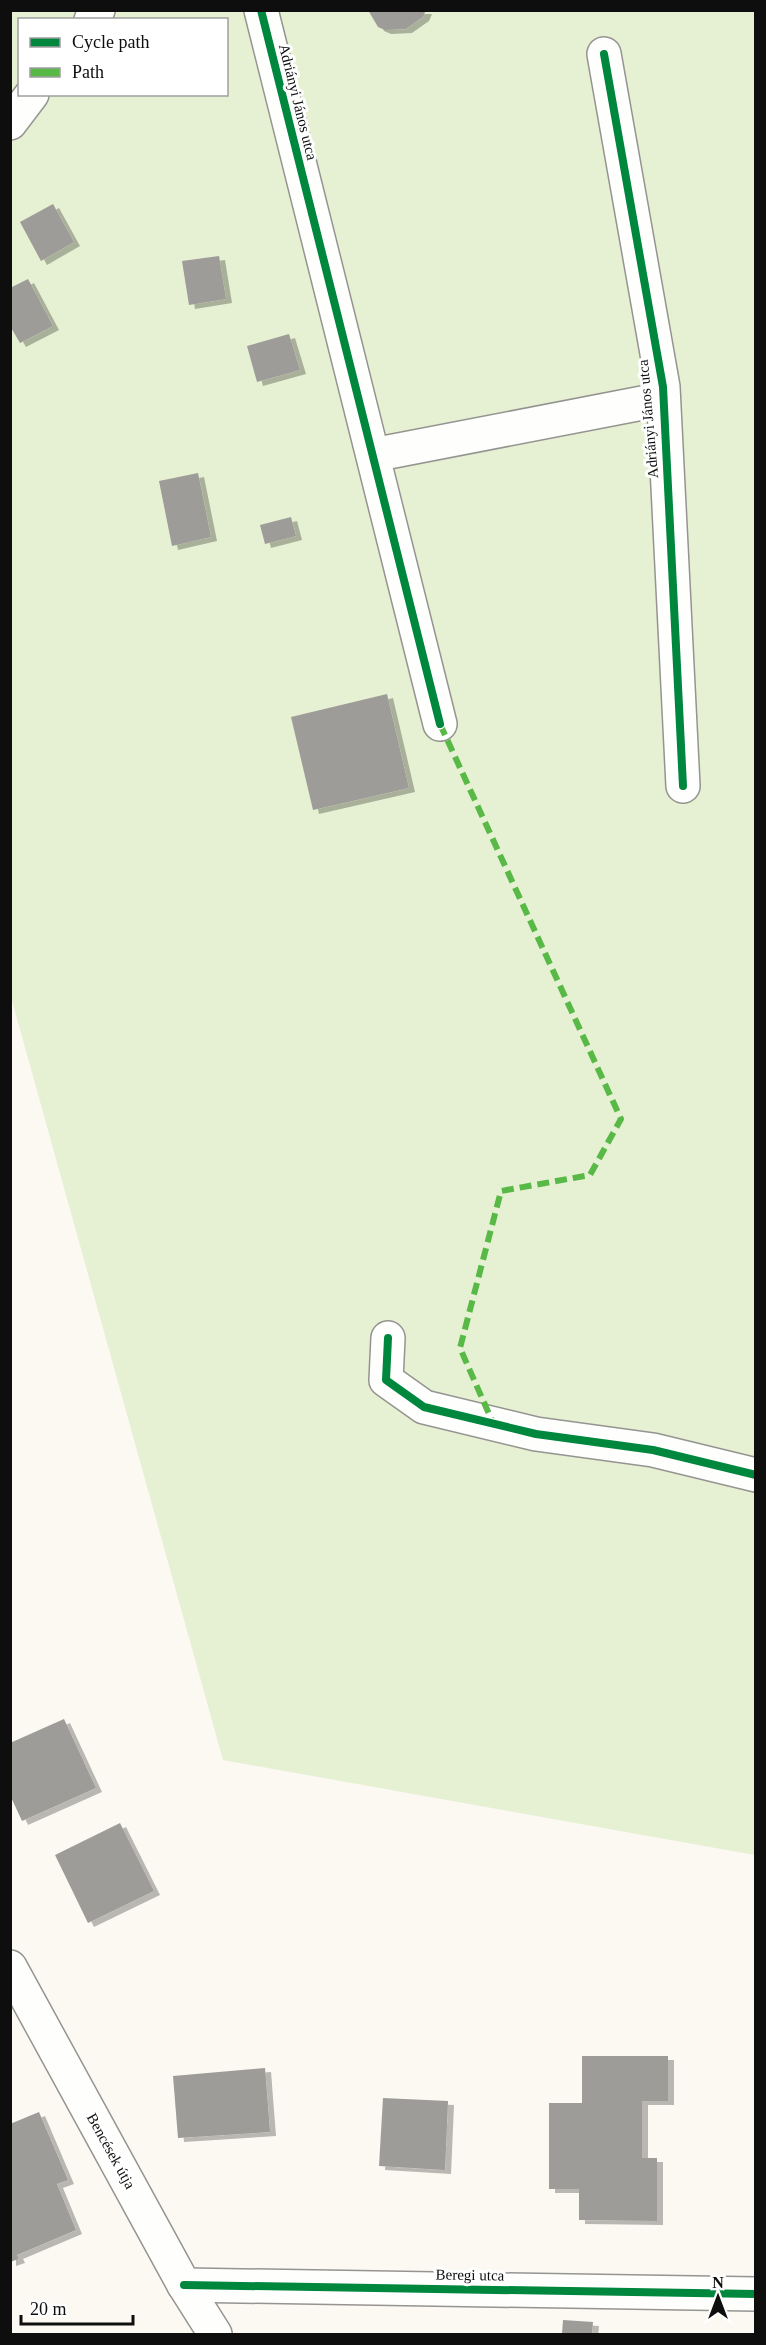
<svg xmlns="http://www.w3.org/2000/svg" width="766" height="2345" viewBox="0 0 766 2345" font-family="Georgia,serif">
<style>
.green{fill:#e6f0d2;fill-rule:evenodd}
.building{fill:#9e9c98;filter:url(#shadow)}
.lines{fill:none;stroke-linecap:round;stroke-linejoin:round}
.minor-casing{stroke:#959491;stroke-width:36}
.minor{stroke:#fefefd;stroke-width:33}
.quiet{stroke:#58b947;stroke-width:6;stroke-dasharray:12 6;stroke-linecap:butt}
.cycleway-casing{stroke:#fff;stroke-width:11}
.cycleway{stroke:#00873e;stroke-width:8}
.labels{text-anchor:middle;stroke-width:6;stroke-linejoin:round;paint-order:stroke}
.street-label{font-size:15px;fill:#0e0e0e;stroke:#fff}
</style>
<defs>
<filter id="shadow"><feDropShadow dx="6" dy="4" stdDeviation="0" flood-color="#0004"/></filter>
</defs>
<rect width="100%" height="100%" fill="#fbf9f2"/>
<path class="green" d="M10,11H755V1855L223,1760L11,997ZM20,20H226V94H20Z"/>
<g class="building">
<polygon points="368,10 426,10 423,17 406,29 385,30 378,27"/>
<polygon points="53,204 74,242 41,261 20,222"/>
<polygon points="219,256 226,299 189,305 182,261"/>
<polygon points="28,279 53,326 20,343 10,326 10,288"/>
<polygon points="289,334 300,370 257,382 247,346"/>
<polygon points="198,473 211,537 172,546 159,481"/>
<polygon points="291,517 296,536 265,544 260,525"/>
<polygon points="387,694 409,788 313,810 291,717"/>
<polygon points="64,1719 96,1788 22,1821 10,1795 10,1743"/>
<polygon points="120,1823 154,1891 88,1923 55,1855"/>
<polygon points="582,2056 668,2056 668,2101 642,2101 642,2158 657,2158 657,2221 579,2220 579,2189 549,2189 549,2103 582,2103"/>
<polygon points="265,2068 270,2132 178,2138 173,2076"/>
<polygon points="383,2098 448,2101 445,2170 379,2166"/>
<polygon points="39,2112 68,2180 57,2184 76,2230 17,2255 19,2259 10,2262 10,2124"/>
<polygon points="563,2320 593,2322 592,2334 562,2334"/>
</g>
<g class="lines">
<defs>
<g id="minor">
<polyline points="261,10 440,724"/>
<polyline points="91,20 98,10"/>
<polyline points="604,54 663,387 683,786"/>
<polyline points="10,123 32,94"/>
<polyline points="373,455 663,399"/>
<polyline points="388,1338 386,1380 424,1407 536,1434 653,1450 756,1475"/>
<polyline points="10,1967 184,2285 215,2334"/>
<polyline points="184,2285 756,2294"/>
</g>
</defs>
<use href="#minor" class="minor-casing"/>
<use href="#minor" class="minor"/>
<polyline class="quiet" points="440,724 621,1119 590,1175 501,1191 460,1348 493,1423"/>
<defs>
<g id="cycleway">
<polyline points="261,10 440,724"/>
<polyline points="604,54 663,387 683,786"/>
<polyline points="388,1338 386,1380 424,1407 536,1434 653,1450 756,1475"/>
<polyline points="184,2285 756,2294"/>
</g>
</defs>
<use href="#cycleway" class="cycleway-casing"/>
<use href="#cycleway" class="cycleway"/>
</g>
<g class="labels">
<g class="street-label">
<text transform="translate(298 102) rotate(76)" y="5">Adriányi János utca</text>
<text transform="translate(648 419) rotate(-95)" y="5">Adriányi János utca</text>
<text transform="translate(111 2151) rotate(61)" y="5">Bencések útja</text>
<text transform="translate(470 2275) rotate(1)" y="5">Beregi utca</text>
</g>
</g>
<rect width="766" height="2345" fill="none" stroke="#0e0e0e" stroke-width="24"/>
<rect x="18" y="18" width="210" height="78" fill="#ffffff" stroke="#9f9f9f" stroke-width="1.5"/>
<rect x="30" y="38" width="30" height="9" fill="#00873e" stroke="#9f9f9f" stroke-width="1.5"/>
<text x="72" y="48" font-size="18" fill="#0e0e0e">Cycle path</text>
<rect x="30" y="68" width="30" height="9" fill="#58b947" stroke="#9f9f9f" stroke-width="1.5"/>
<text x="72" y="78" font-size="18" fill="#0e0e0e">Path</text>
<g transform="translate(718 2297)" stroke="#ffffff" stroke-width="4.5" paint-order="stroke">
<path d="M0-4.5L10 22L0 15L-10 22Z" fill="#0e0e0e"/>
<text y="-9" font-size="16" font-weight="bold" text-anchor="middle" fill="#0e0e0e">N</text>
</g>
<path d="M21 2315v9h112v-9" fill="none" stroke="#0e0e0e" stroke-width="3"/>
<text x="30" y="2315" font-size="18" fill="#0e0e0e" stroke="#ffffff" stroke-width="4.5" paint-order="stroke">20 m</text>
</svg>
